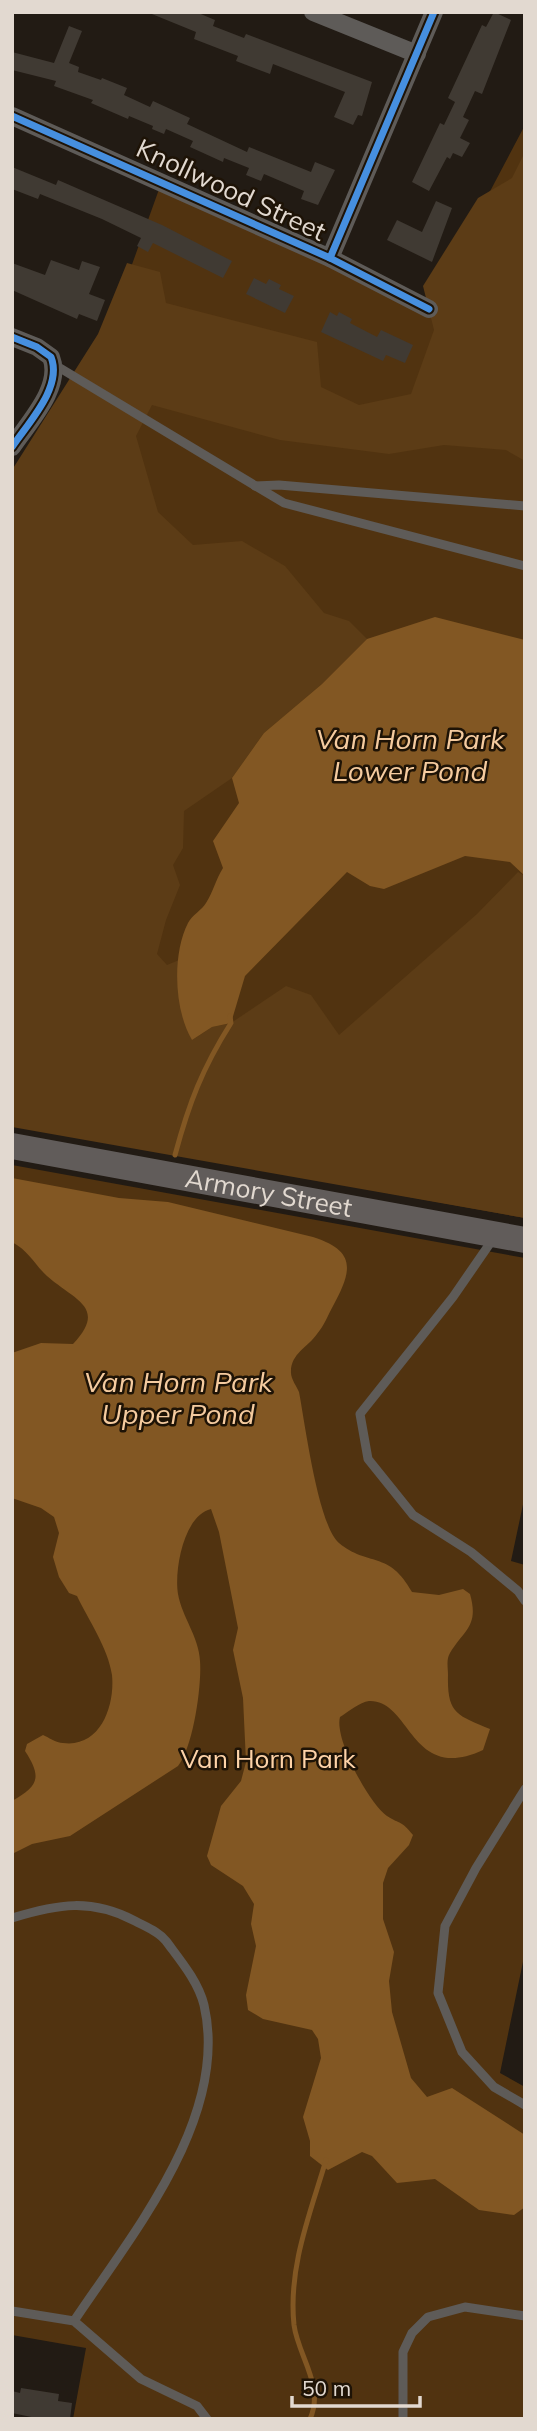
<svg xmlns="http://www.w3.org/2000/svg" width="537" height="2431" viewBox="0 0 537 2431" font-family="Mulish,sans-serif">
<style>
.green{fill:#513310}
.forest{fill:#5c3c16}
.water{fill:#825723}
.lines{fill:none;stroke-linecap:round;stroke-linejoin:round}
.stream{stroke:#825723;stroke-width:5}
.building{fill:#403a33}
.service{stroke:#5e5b58;stroke-width:9}
.minor{stroke:#5e5b58;stroke-width:18}
.secondary{stroke:#615c5a;stroke-width:26}
.cycleway-casing{stroke:#1e1306;stroke-width:11}
.cycleway{stroke:#468fdf;stroke-width:7}
.labels{text-anchor:middle;stroke-width:5;stroke-linejoin:round;paint-order:stroke}
.street-label{font-size:26px;fill:#e2d9d0;stroke:#1e1306}
.park-label{font-size:26px;fill:#fed3a8;stroke:#1e1306}
.water-label{font-size:28px;font-style:italic;fill:#f5cb9f;stroke:#1e1306}
</style>
<rect width="100%" height="100%" fill="#221b14"/>
<g class="green">
<polygon points="525,125 525,1218 12,1125 12,488 102,348 162,181 428,309"/>
<polygon points="12,1165 525,1258 525,1495 511,1561 525,1565 525,1952 500,2073 525,2087 525,2419 73,2419 86,2348 12,2335"/>
</g>
<polygon class="forest" points="525,152 525,461 506,450 444,445 389,454 280,440 152,405 136,436 158,512 193,545 242,541 285,566 324,613 349,621 367,639 322,684 264,733 232,778 184,811 183,848 173,865 180,885 166,920 157,954 167,965 179,960 179,997 192,1040 212,1027 231,1023 286,986 311,995 339,1035 477,914 518,872 525,876 525,1218 12,1127 12,470 98,334 127,263 160,272 166,303 317,342 321,387 359,405 411,394 434,330 423,286 478,198 512,178"/>
<g class="water">
<path d="M435,617L525,640V876L510,862L465,856L384,889L370,886L347,872L245,976L231,1023L212,1027L192,1040C174,1010 172,954 188,923C192,915 202,910 206,903C213,892 216,879 223,868L213,841L239,803L232,778L264,733L322,684L367,639Z"/>
<path d="M12,1178L119,1198L168,1202L313,1237C357,1251 352,1271 333,1306C328,1315 324,1326 317,1334C308,1347 290,1354 291,1373C291,1379 297,1387 299,1392C305,1423 318,1525 339,1543C368,1567 389,1550 412,1592L439,1595L463,1589L470,1594C479,1626 465,1629 450,1653C446,1659 448,1668 448,1675C447,1714 457,1715 490,1729L483,1750C410,1784 411,1699 369,1701C360,1702 348,1712 340,1717C334,1738 369,1804 387,1816C401,1825 401,1820 413,1835L409,1845L388,1868L383,1883V1919L394,1952L389,1981L392,2012L411,2078L427,2097L452,2088L525,2135V2207L514,2215L479,2210L435,2179L397,2183L372,2156L362,2152L328,2170L310,2156V2141L303,2117L321,2058L318,2039L312,2030L263,2019L248,2010L246,1995L256,1946L251,1924L254,1904L243,1886L211,1865L207,1856L221,1806L241,1781L246,1762L243,1698L233,1650L238,1628L219,1532L211,1509C184,1515 174,1570 178,1594C182,1617 199,1637 200,1661C202,1686 193,1748 178,1766L70,1836L32,1844L12,1854V1801C39,1786 42,1777 25,1751L27,1744L43,1735C48,1737 56,1743 63,1743C101,1748 115,1705 112,1675C108,1648 89,1621 77,1596L69,1593L59,1577L53,1557L59,1533L54,1517L41,1508L12,1498V1353L41,1343L73,1344C108,1307 74,1300 47,1276C34,1264 29,1251 12,1242Z"/>
</g>
<g class="lines">
<g class="stream">
<path d="M175,1155C189,1103 202,1069 231,1023L230,1016"/>
<path d="M310,2419C325,2386 298,2356 294,2325C288,2267 310,2214 326,2160"/>
</g>
</g>
<g class="building">
<polygon points="147,12 196,12 215,20 213,26 244,38 246,34 372,82 362,116 358,115 353,125 334,117 345,92 273,64 270,74 236,61 238,56 194,39 196,32"/>
<polygon points="494,12 511,20 482,94 475,91 463,117 469,120 460,138 470,143 462,157 453,153 450,159 447,157 429,191 412,182 440,123 444,125 455,102 448,98 482,25 486,27"/>
<polygon points="69,26 82,31 69,63 79,67 78,72 101,80 102,78 127,88 124,95 150,107 153,101 190,118 187,124 247,152 249,147 311,172 315,162 335,170 318,205 301,199 304,191 264,174 261,181 246,175 249,168 224,158 223,162 190,147 193,141 166,129 164,134 152,129 153,126 129,116 128,119 91,103 93,100 54,86 56,81 12,70 12,52 54,63"/>
<polygon points="12,167 56,185 58,180 81,190 162,225 232,261 223,278 153,243 148,252 137,246 141,238 102,219 40,194 38,199 12,189"/>
<polygon points="436,201 452,208 432,262 387,240 397,220 422,232"/>
<polygon points="51,260 79,270 82,261 100,267 89,294 105,300 97,321 79,314 77,319 12,290 12,263 45,275"/>
<polygon points="254,278 266,284 269,279 281,285 279,289 294,296 285,313 246,294"/>
<polygon points="330,312 337,316 339,312 352,319 350,323 377,337 381,330 413,345 405,363 386,355 383,361 321,332"/>
<polygon points="21,2388 59,2394 58,2401 72,2403 70,2419 41,2419 12,2413 12,2391 20,2393"/>
</g>
<g class="lines">
<g class="service">
<polyline points="55,365 284,503 525,566"/>
<polyline points="255,486 279,485 525,506"/>
<polyline points="493,1239 453,1297 360,1414 368,1459 413,1515 471,1552 518,1591 525,1601"/>
<polyline points="525,1789 476,1868 445,1926 438,1993 462,2052 494,2087 525,2105"/>
<path d="M12,1918C58,1904 91,1898 135,1921C146,1927 158,1931 166,1941C180,1960 198,1981 204,2005C230,2117 132,2234 74,2321"/>
<polyline points="12,2311 74,2321 141,2379 197,2406 207,2419"/>
<polyline points="403,2419 403,2352 412,2333 428,2317 465,2307 525,2316"/>
</g>
<g class="minor">
<polyline points="313,12 417,54"/>
<polyline points="12,116 330,258 429,309"/>
<polyline points="330,258 434,12"/>
<path d="M12,337L37,347L51,357C63,387 28,423 12,447"/>
</g>
<path class="secondary" id="s1" d="M12,1146L525,1240"/>
<defs>
<g id="cycleway">
<polyline points="12,116 330,258 429,309"/>
<polyline points="330,258 434,12"/>
<path d="M12,337L37,347L51,357C63,387 28,423 12,447"/>
</g>
</defs>
<use href="#cycleway" class="cycleway-casing"/>
<use href="#cycleway" class="cycleway"/>
</g>
<g class="labels">
<g class="street-label">
<text transform="translate(231 190) rotate(25)" y="9">Knollwood Street</text>
<text dy="9" stroke="none"><textPath href="#s1" startOffset="261">Armory Street</textPath></text>
</g>
<g class="park-label">
<text x="268" y="1768">Van Horn Park</text>
</g>
<g class="water-label">
<text x="410" y="749">Van Horn Park<tspan x="410" dy="32">Lower Pond</tspan></text>
<text x="178" y="1392">Van Horn Park<tspan x="178" dy="32">Upper Pond</tspan></text>
</g>
</g>
<rect width="537" height="2431" fill="none" stroke="#e2d9d0" stroke-width="28"/>
<path d="M292 2396v10h128v-10" fill="none" stroke="#e2d9d0" stroke-width="3.5"/>
<text x="302" y="2396" font-size="21" fill="#e2d9d0" stroke="#1e1306" stroke-width="5" paint-order="stroke">50 m</text>
</svg>
